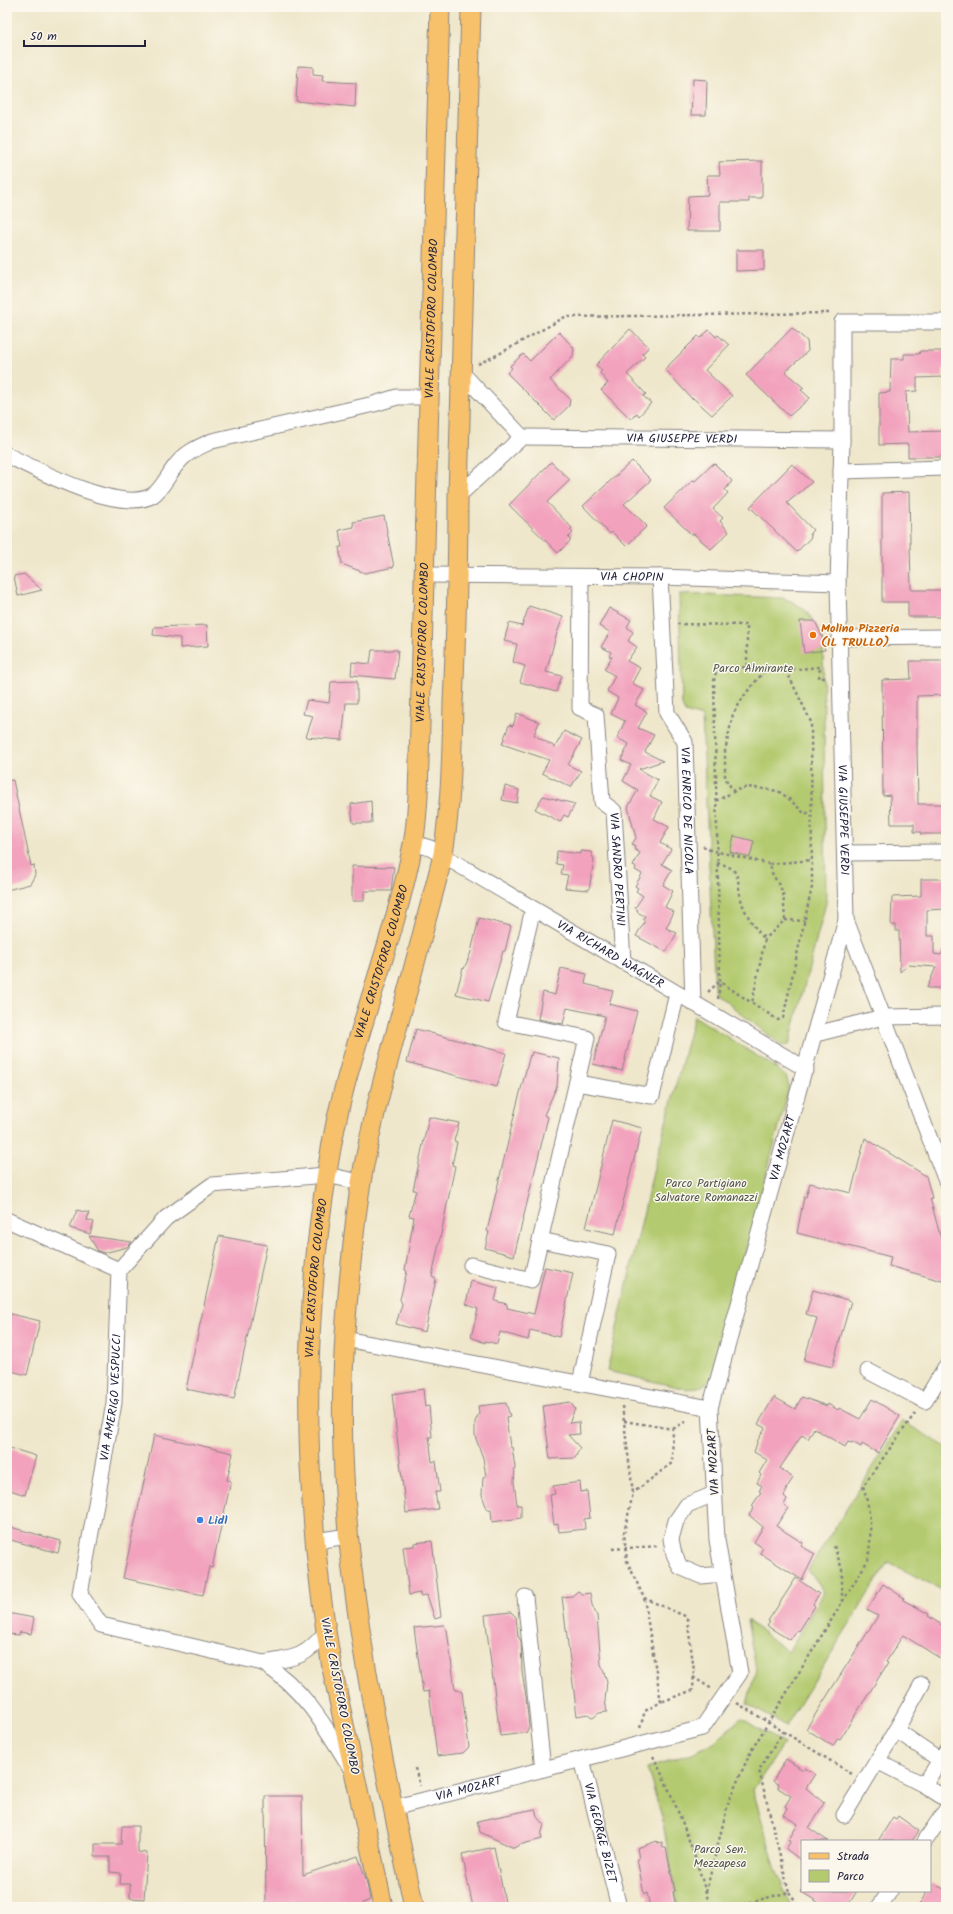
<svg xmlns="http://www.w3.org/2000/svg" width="953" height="1914" viewBox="0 0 953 1914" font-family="Kalam,sans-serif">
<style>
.green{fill:#b3ca6f;stroke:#6a7655}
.building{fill:#f2a2bd}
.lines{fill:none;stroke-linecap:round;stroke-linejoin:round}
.minor-casing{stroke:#888483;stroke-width:17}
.major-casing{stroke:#888483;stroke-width:21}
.path{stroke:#888483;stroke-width:2.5;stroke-dasharray:3 3;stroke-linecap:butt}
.minor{stroke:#fff;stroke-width:15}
.major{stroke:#f7c06b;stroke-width:19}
.food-dot{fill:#e8710a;stroke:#fbf7ec;stroke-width:1.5}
.shop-dot{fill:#3f7fe0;stroke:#fbf7ec;stroke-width:1.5}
.labels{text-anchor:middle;stroke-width:3;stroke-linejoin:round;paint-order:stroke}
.street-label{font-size:12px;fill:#22223b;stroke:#fbf7ec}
.food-label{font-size:12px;font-weight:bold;fill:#c56008;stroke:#fbf7ec;text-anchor:start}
.park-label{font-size:12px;fill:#4e544b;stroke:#fbf7ec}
.shop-label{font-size:12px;font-weight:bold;fill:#366cbe;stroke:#fbf7ec;text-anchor:start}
</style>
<rect width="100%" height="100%" fill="#fbf7ec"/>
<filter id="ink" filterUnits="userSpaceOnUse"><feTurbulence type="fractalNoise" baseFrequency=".025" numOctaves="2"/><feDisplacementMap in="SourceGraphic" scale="8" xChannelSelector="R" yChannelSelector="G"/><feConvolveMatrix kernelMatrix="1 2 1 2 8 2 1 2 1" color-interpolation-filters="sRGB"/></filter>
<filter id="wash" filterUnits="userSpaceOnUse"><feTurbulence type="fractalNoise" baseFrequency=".012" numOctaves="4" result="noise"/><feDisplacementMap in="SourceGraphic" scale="16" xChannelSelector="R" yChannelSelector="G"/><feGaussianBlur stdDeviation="0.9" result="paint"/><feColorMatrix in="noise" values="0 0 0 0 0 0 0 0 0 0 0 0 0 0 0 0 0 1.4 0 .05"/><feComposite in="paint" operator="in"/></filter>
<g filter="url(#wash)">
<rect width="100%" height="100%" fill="#efe7cb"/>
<g class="green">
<path d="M679,594L783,598C806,606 814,618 823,640L826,903L789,1045L782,1046L715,993L702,717L685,712L682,705Z"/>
<polygon points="694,1016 776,1068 787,1078 789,1088 713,1378 702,1386 687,1389 607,1371 653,1172"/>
<polygon points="902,1421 946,1447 946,1592 888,1562 786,1726 747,1704 756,1669 747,1620 788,1652 824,1592 808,1570"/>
<polygon points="741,1718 784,1744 753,1790 776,1870 791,1907 678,1907 662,1817 647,1768 695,1752 714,1742"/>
</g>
<g id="blocks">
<g class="building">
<polygon points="298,66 313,67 313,74 323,75 322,81 356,83 355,107 296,101"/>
<polygon points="693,79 707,80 706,115 691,115"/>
<polygon points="762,161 762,198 749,198 749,202 720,202 720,231 687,231 688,196 708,195 707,175 720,175 719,162"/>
<polygon points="736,250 764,250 764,270 736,271"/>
<polygon points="792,328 807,341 808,351 785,372 804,388 801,390 810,398 789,416 746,375"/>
<polygon points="630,329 649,347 642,354 645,357 627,374 646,394 643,396 651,403 639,416 637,413 631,419 601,390 608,383 600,373 602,370 596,365"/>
<polygon points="709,330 716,337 718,335 729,345 705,370 732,396 712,415 693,398 692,399 665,369 698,336 700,338"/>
<polygon points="559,332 574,348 573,356 550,380 570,399 569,406 554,420 507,373 512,368 510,366 523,354 530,361"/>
<polygon points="920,351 946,351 946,368 943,369 943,377 917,378 917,391 906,392 908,432 946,431 946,457 908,457 908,444 879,445 879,393 890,392 891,359 904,359 904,354 919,354"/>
<polygon points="632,461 651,480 624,504 647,526 626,546 612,532 610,534 583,506"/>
<polygon points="551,462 570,480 547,502 572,528 570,530 573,533 568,538 571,540 558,553 509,505"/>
<polygon points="714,463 732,481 725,490 728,493 713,509 723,518 720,521 729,532 711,549 694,534 691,534 664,508 693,480 695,481"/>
<polygon points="792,464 812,482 787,503 813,530 810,533 811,537 797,552 750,507"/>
<polygon points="909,492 911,590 946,590 946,617 908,617 908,602 882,602 882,493"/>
<polygon points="384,516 394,567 365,573 342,564 339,547 342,547 339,530 354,527 353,522"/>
<polygon points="24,574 42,590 18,596 14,576"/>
<polygon points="529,606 563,617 556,636 546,672 562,676 556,692 520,682 525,666 513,662 517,644 504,641 509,623 522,626"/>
<polygon points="609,608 631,620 627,627 633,632 628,641 637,647 627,661 640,668 632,683 644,690 635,705 647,712 638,728 654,735 645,752 663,761 639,769 658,780 650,796 662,802 654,819 669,827 660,843 671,849 662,864 672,870 663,885 673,891 665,907 674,912 666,928 677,933 666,952 636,936 645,921 643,920 645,916 637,912 638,910 635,908 643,896 636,891 638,888 635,886 642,874 635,870 636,867 633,866 640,853 634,849 635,846 632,844 636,838 628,807 638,790 623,781 631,765 621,760 629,744 617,738 625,721 611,714 618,698 607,691 615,676 604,669 612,657 609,656 611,652 601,647 610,632 599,626"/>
<polygon points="800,621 815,621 822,636 825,650 804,653"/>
<polygon points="207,625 208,646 180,648 180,638 153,635 154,627"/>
<polygon points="372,650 398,650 395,679 351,675 352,662 370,664"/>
<polygon points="910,661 946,661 946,695 917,696 917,746 918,804 946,804 946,834 920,834 921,832 914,832 914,824 891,824 890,795 883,796 882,680 911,679"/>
<polygon points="357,681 357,703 346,703 342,740 306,737 313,716 303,714 307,700 329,703 331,682"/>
<polygon points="517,713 539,722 534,735 555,747 564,731 582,740 568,765 581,771 571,787 542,773 549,760 502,744 509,725 513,726"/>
<polygon points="13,780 31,866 34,865 35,875 30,884 7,890 7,781"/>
<polygon points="505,786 519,790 517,803 502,800"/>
<polygon points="543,796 575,804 568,817 564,815 560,822 535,809"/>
<polygon points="371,801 372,823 353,823 351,804"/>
<polygon points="734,836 754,841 750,857 730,852"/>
<polygon points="557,851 581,854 581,851 591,852 594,860 589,890 565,888 568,875 561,874 563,865 556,864"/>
<polygon points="352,866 394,867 391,891 364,891 364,901 352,901"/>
<polygon points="921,879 946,879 946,909 927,910 927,936 934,936 934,954 941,955 946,944 946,988 927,988 936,967 908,965 900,972 899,931 896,931 896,925 891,925 892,897 921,896"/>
<polygon points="479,918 511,926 505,951 503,951 488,1002 456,994 463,968 464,969 471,952"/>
<polygon points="561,968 587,974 585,984 613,991 609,1004 637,1011 622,1071 593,1064 605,1016 567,1008 563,1024 538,1019 543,992 555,995"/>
<polygon points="416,1029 506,1053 497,1087 407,1062"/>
<polygon points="532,1052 559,1058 557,1086 544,1115 548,1117 514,1256 485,1248 489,1232 487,1231 516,1108 530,1055 531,1056"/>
<polygon points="429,1117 459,1123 454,1141 457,1142 452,1165 455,1166 432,1277 436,1279 425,1332 396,1324 402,1304 400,1299 407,1271 405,1270 414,1217 409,1216 416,1190 413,1190"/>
<polygon points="612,1120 642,1128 615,1234 586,1228"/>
<polygon points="865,1138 926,1176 932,1198 930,1198 941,1239 946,1241 946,1282 889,1266 891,1257 797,1233 804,1197 806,1197 810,1183 851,1193"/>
<polygon points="77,1210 89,1213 87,1220 94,1222 90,1234 70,1228"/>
<polygon points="89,1236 132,1242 127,1247 104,1253 98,1251"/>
<polygon points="219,1236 267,1245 234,1399 186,1389"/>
<polygon points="545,1267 573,1273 559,1337 530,1330 528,1340 500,1332 497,1344 485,1341 485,1343 471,1337 478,1309 466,1304 471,1281 498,1288 495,1301 507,1304 507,1308 534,1314"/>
<polygon points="813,1290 851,1301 832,1367 804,1360 817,1318 806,1314"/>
<polygon points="7,1313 40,1321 27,1375 7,1370"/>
<polygon points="423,1389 425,1407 429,1406 432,1437 429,1437 432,1462 436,1461 440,1492 435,1492 438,1509 406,1513 392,1394"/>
<polygon points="774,1397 795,1409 802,1397 827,1406 828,1404 838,1410 839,1408 860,1419 872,1399 900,1416 878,1453 862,1444 861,1447 852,1442 852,1443 848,1442 845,1447 814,1428 808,1439 802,1435 780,1468 793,1478 786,1489 787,1490 784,1496 787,1499 784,1505 788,1508 776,1526 803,1543 801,1546 815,1554 802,1580 760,1553 763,1548 754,1542 763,1527 749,1515 754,1508 752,1506 761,1492 759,1491 762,1486 757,1483 761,1475 759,1473 767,1460 754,1452 758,1440 765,1428 758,1424"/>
<polygon points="570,1402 575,1409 569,1423 579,1422 580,1434 568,1435 580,1448 575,1458 550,1459 543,1406"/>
<polygon points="506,1403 510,1416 506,1417 510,1447 512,1447 515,1467 514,1482 517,1505 521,1505 521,1518 492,1522 491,1509 487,1509 482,1495 483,1477 486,1476 483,1458 475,1436 475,1422 479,1413 478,1406"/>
<polygon points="154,1435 233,1453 227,1480 231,1481 212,1568 209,1567 203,1595 123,1578"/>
<polygon points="7,1447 36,1456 25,1495 7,1489"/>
<polygon points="580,1482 581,1492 587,1491 590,1518 584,1519 585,1529 559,1532 558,1524 554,1525 550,1495 555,1494 553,1486"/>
<polygon points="7,1526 61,1541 58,1553 7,1539"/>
<polygon points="432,1541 441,1617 435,1619 427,1595 420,1596 420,1593 409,1595 403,1547 414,1546 414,1543"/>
<polygon points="796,1578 819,1594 813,1604 815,1606 799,1631 797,1630 790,1640 767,1626 770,1622 768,1621"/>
<polygon points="883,1584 904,1598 903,1600 929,1614 928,1616 946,1628 946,1662 903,1635 886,1662 888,1663 840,1739 838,1738 833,1746 806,1729 878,1616 867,1610"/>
<polygon points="578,1591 582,1594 590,1593 592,1605 597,1616 601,1664 607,1681 605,1700 607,1712 599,1713 593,1718 588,1714 577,1716 562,1597 572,1596"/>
<polygon points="511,1612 516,1617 518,1636 521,1641 522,1672 526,1697 529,1727 526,1733 500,1736 485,1615"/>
<polygon points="7,1613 34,1618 31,1634 20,1632 19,1635 7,1634"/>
<polygon points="444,1625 445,1628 447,1630 455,1689 462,1692 469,1747 463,1753 437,1756 429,1691 423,1692 414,1628"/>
<polygon points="786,1759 803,1770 805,1768 815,1774 806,1788 824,1803 809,1828 828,1841 802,1841 802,1861 786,1849 791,1841 788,1841 798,1824 783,1815 787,1808 785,1806 791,1796 778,1788 779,1785 773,1781"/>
<polygon points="265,1796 302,1796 303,1875 358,1856 366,1879 370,1900 363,1903 365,1907 266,1907"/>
<polygon points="535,1809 537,1817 544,1825 541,1835 542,1839 519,1845 514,1848 480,1832 477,1821"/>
<polygon points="898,1816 919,1831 912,1841 878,1841 893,1817 896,1819"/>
<polygon points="122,1826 138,1826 138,1852 147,1853 144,1899 130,1898 130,1884 120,1884 121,1873 110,1872 110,1857 95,1857 95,1844 121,1844"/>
<polygon points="657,1841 658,1843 662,1842 663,1848 666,1848 675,1891 673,1892 676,1907 650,1907 647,1893 644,1894 637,1859 639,1859 637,1848"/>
<polygon points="494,1847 506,1907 473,1907 462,1854"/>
<polygon points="932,1883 946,1890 946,1907 918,1907 927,1891 930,1891"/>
<polygon points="800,1891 857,1891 847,1907 826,1907"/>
</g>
</g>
</g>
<g filter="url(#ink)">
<use href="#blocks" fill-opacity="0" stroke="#888483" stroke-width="1"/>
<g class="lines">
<defs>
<g id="minor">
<path id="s1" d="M946,322H842V440L838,583L846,920L946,1181"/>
<path id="s2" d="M522,437L842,440"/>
<path d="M7,455C37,470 122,515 153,495C163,488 169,473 177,464C186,452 199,447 212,441L374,404L397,397H430"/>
<polyline points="841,471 946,468"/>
<polyline points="458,496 522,437 461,372"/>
<path id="s3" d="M425,575L660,577L838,583"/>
<path id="s4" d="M581,577L580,708L596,715L602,802L614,811L623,962"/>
<path id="s5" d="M660,577L667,713L685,742L693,1003"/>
<polyline points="839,638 946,637"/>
<path id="s6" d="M413,843L430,848L806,1069"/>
<polyline points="845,853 946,852"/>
<polyline points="816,1034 883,1017 946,1016"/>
<polyline points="577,1083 652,1096 677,994"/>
<polyline points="7,1220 119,1270"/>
<polyline points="540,1240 608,1254 580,1383"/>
<polyline points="471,1265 531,1280 587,1038 506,1022 533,909"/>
<polyline points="345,1339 710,1408"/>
<polyline points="868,1371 925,1401 946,1366"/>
<polyline points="714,1494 687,1505 676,1521 671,1539 674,1554 680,1567 701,1576 722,1574"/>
<polyline points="315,1541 348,1536"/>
<polyline points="525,1597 543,1769"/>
<path d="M263,1663C295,1658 305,1658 326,1632"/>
<polyline points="896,1730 940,1760"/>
<polyline points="946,1751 924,1785 946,1799"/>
<path id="s7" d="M582,1759L619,1907"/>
<polyline points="877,1761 924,1785"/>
<path id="s8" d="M350,1767C325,1726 304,1689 263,1663L101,1625L80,1594L114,1403L119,1270L166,1218L212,1185L326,1175L360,1182"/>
<path id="s9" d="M393,1808L702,1728L740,1673L717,1540L710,1408L846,920"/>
<polyline points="844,1815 896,1730 922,1684"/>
<polyline points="925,1841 946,1810"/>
<polyline points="879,1907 890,1891"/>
</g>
<g id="major">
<path id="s10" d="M383,1907L332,1668C306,1518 301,1371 320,1220C326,1178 332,1135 343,1093C364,1011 397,928 413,844C416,829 417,812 418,796L440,7"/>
<path d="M414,1907C384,1764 351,1621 344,1475C339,1389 346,1302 356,1217C368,1117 401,1021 425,924C431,901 438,877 443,854C451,804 452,754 453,704C456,634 458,565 458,496L471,7"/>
</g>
</defs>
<use href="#minor" class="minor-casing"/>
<use href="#major" class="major-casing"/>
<g class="path">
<polyline points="478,364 499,354 565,317 831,313"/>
<polyline points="677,624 747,625 747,667 724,669 716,672 714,681 720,982 778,1020 783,1018 812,887 811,722 786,670 747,667"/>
<polyline points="786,670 820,667 819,678 825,678"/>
<polyline points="734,792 725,778 725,751 733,714 746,693 767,668"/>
<polyline points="716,801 737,790 747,787 764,789 778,791 788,798 805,814 812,811"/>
<polyline points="703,846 710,850 770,864 772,873 783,892 785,920 765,939"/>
<path d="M717,863C745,869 735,882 742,903C746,915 756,930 765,939L752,1003"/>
<polyline points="770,864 812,860"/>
<polyline points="785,920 805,921"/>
<polyline points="708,992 719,982"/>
<polyline points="718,999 720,982"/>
<polyline points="622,1406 633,1493 624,1533 627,1561 644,1598 661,1702 645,1711 640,1728"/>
<polyline points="624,1421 673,1429 672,1463 633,1493"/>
<polyline points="673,1429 688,1420"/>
<polyline points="834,1546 842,1569 842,1602"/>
<polyline points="612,1549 658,1546"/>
<polyline points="644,1598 687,1617 694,1671 693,1690 661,1702"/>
<polyline points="693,1677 712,1689"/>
<polyline points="737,1703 852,1774"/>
<path d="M653,1756C677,1804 696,1855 710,1907"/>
<polyline points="415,1768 420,1786"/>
<path d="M706,1892L729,1800L751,1751L868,1560C872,1534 871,1512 863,1486L916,1412"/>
<polyline points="789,1892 800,1907"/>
<polyline points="732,1907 789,1892 759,1770 783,1732"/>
</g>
<use href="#minor" class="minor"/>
<use href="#major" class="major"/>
</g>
</g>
<circle class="food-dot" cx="813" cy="635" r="4"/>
<circle class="shop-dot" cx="200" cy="1520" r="4"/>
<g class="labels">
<g class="street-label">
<text dy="4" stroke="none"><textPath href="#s10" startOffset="1608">VIALE CRISTOFORO COLOMBO</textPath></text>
<text dy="4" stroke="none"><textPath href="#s2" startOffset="160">VIA GIUSEPPE VERDI</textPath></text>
<text dy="4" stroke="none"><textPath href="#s3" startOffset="207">VIA CHOPIN</textPath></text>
<text dy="4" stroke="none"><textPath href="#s10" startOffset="1284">VIALE CRISTOFORO COLOMBO</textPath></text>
<text dy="4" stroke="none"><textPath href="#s5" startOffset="239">VIA ENRICO DE NICOLA</textPath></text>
<text dy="4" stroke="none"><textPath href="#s1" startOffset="602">VIA GIUSEPPE VERDI</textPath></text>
<text dy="4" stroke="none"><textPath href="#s4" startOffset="309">VIA SANDRO PERTINI</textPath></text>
<text dy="4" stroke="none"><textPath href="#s6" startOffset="227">VIA RICHARD WAGNER</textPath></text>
<text dy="4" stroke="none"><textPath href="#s10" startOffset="960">VIALE CRISTOFORO COLOMBO</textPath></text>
<text dy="4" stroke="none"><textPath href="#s9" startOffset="923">VIA MOZART</textPath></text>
<text dy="4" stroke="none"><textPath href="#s10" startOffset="636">VIALE CRISTOFORO COLOMBO</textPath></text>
<text dy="4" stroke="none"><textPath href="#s8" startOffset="540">VIA AMERIGO VESPUCCI</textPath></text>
<text transform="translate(713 1462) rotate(-93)" y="4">VIA MOZART</text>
<text transform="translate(340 1696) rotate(79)" y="4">VIALE CRISTOFORO COLOMBO</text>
<text dy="4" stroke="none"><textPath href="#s9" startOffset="78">VIA MOZART</textPath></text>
<text dy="4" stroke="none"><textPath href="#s7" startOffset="76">VIA GEORGE BIZET</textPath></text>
</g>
<g class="food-label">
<text x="821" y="632">Molino Pizzeria<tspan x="821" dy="14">(IL TRULLO)</tspan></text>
</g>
<g class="park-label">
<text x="753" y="672">Parco Almirante</text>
<text x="706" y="1187">Parco Partigiano<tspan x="706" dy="14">Salvatore Romanazzi</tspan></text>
<text x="720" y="1853">Parco Sen.<tspan x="720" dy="14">Mezzapesa</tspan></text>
</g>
<g class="shop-label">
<text x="208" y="1524">Lidl</text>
</g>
</g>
<rect width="953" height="1914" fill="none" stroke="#fbf7ec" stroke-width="24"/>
<rect x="801" y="1840" width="130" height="52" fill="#fbf7ec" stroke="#a4a2a5"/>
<rect x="809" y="1853" width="20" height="6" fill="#f7c06b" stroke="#a4a2a5"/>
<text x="837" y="1860" font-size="12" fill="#22223b">Strada</text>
<rect x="809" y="1870" width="20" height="12" fill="#b3ca6f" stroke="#a4a2a5"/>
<text x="837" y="1880" font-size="12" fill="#22223b">Parco</text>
<path d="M24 40v6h121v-6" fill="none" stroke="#22223b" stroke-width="2"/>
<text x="30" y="40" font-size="12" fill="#22223b" stroke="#fbf7ec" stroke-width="3" paint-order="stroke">50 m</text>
</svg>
